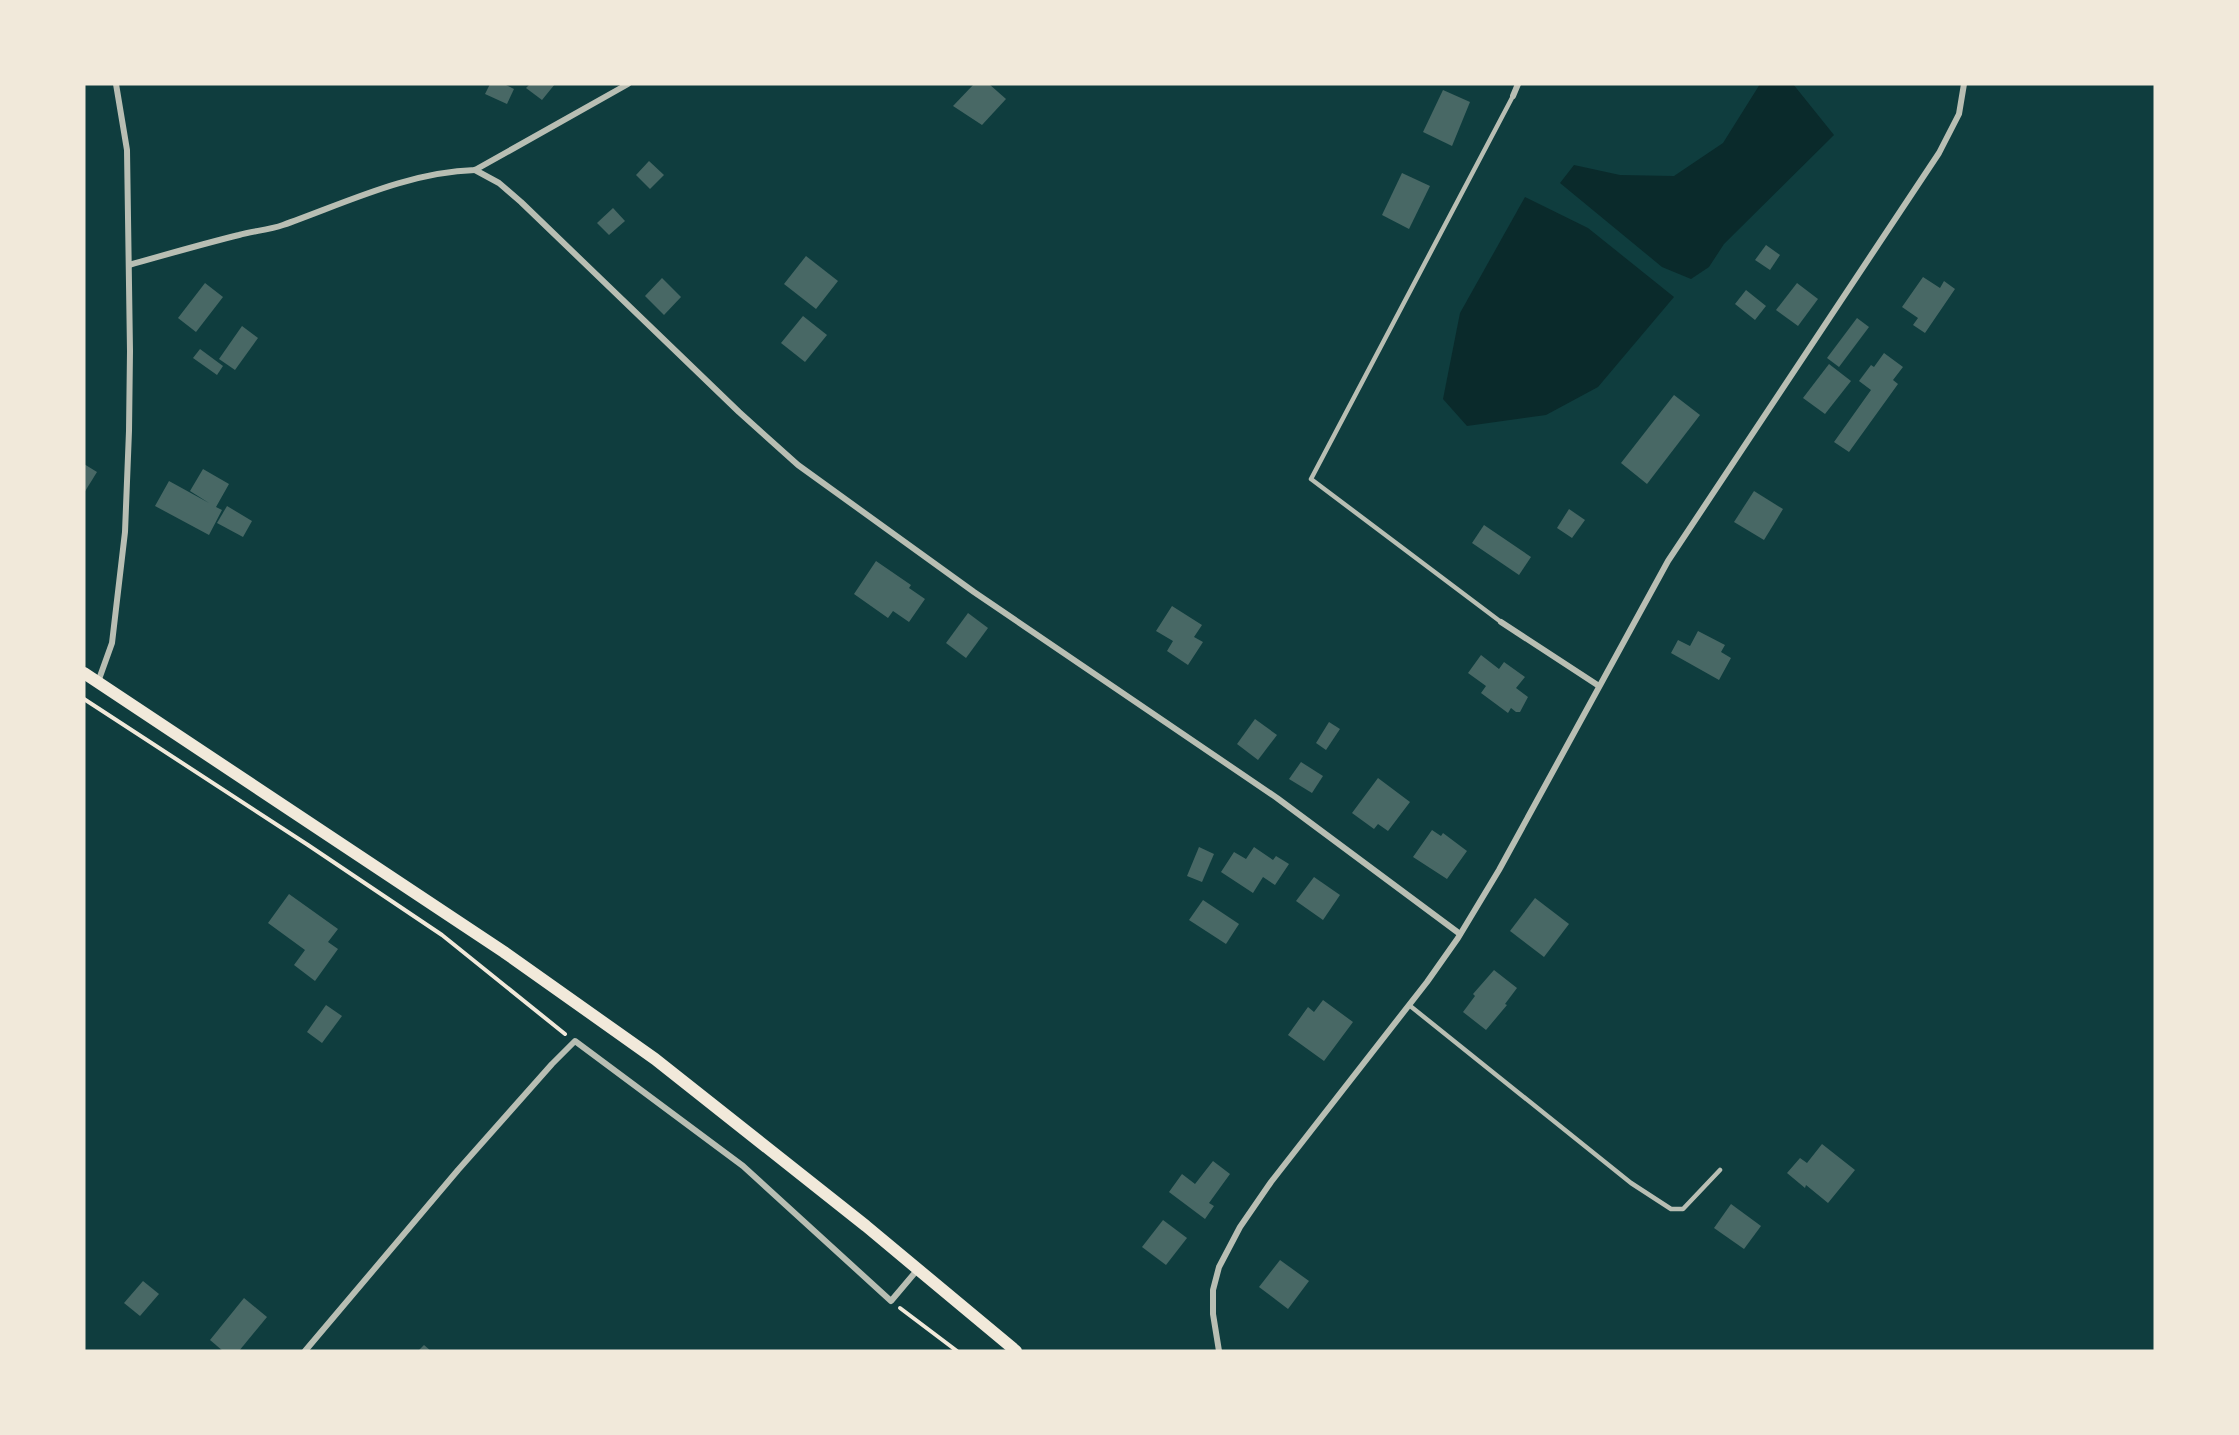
<svg xmlns="http://www.w3.org/2000/svg" width="2239" height="1435" viewBox="0 0 2239 1435" font-family="'Archivo Narrow',sans-serif">
<style>
.water{fill:#0a2a2b}
.building{fill:#486865}
.lines{fill:none;stroke-linecap:round;stroke-linejoin:round}
.path{stroke:#f1e9da;stroke-width:4}
.service{stroke:#b8beb3;stroke-width:4.5}
.minor{stroke:#b8beb3;stroke-width:6}
.secondary{stroke:#f1e9da;stroke-width:12}
</style>
<rect width="100%" height="100%" fill="#0f3d3e"/>
<g class="water">
<polygon points="1760,84 1793,84 1834,135 1724,244 1709,267 1691,279 1662,267 1560,183 1574,165 1620,175 1674,176 1723,143"/>
<polygon points="1525,197 1588,228 1674,297 1598,387 1546,415 1467,426 1443,399 1460,313"/>
</g>
<g class="building">
<polygon points="490,84 504,84 514,89 507,104 485,94"/>
<polygon points="530,84 555,84 542,100 526,88"/>
<polygon points="974,84 989,84 1006,99 982,125 953,106"/>
<polygon points="1443,90 1470,102 1452,146 1423,132"/>
<polygon points="649,161 664,175 650,189 636,175"/>
<polygon points="1402,173 1430,186 1409,229 1382,215"/>
<polygon points="613,208 625,221 609,235 597,223"/>
<polygon points="1766,245 1780,255 1770,270 1755,260"/>
<polygon points="806,256 838,281 816,309 784,284"/>
<polygon points="1923,277 1940,288 1944,281 1955,289 1925,333 1913,325 1918,318 1902,307"/>
<polygon points="662,278 681,297 664,315 645,296"/>
<polygon points="205,283 223,297 196,332 178,318"/>
<polygon points="1797,283 1818,299 1798,326 1776,310"/>
<polygon points="1746,290 1766,306 1755,320 1735,304"/>
<polygon points="803,316 827,335 805,362 781,343"/>
<polygon points="1857,318 1869,327 1839,367 1827,358"/>
<polygon points="242,326 258,338 235,370 219,359"/>
<polygon points="200,349 223,366 217,375 193,358"/>
<polygon points="1884,353 1903,367 1893,380 1898,384 1849,452 1834,442 1871,390 1859,381 1871,365 1874,367"/>
<polygon points="1829,364 1851,381 1825,414 1803,398"/>
<polygon points="1674,395 1700,415 1647,484 1621,463"/>
<polygon points="84,464 97,472 84,493"/>
<polygon points="203,469 229,484 216,507 222,510 209,535 155,506 169,481 209,503 190,491"/>
<polygon points="1754,491 1783,509 1764,540 1734,522"/>
<polygon points="227,506 252,521 243,537 217,523"/>
<polygon points="1569,509 1585,520 1572,538 1557,528"/>
<polygon points="1484,525 1531,557 1519,575 1472,543"/>
<polygon points="876,561 911,585 909,588 925,599 909,622 893,611 888,618 854,594"/>
<polygon points="1172,606 1202,625 1194,637 1203,642 1188,665 1167,651 1173,641 1156,631"/>
<polygon points="968,613 988,628 966,658 946,643"/>
<polygon points="1698,631 1725,645 1721,652 1731,658 1719,680 1671,653 1678,640 1690,646"/>
<polygon points="1481,655 1499,669 1504,662 1525,677 1516,688 1528,697 1520,712 1516,712 1511,708 1508,713 1481,693 1486,686 1468,673"/>
<polygon points="1255,719 1277,735 1258,760 1237,744"/>
<polygon points="1329,722 1340,729 1326,750 1316,743"/>
<polygon points="1301,762 1323,776 1312,793 1289,779"/>
<polygon points="1378,778 1410,802 1388,831 1378,824 1374,829 1352,813"/>
<polygon points="1432,830 1441,836 1443,833 1467,851 1447,879 1413,857"/>
<polygon points="1199,847 1214,854 1202,882 1187,876"/>
<polygon points="1254,847 1273,860 1276,856 1289,864 1275,885 1263,877 1253,893 1221,872 1234,852 1246,859"/>
<polygon points="1314,877 1340,895 1323,920 1296,901"/>
<polygon points="289,894 338,929 328,942 338,949 315,981 294,965 305,950 268,923"/>
<polygon points="1535,898 1569,924 1544,957 1510,931"/>
<polygon points="1203,900 1239,924 1226,944 1189,920"/>
<polygon points="1494,970 1517,988 1505,1004 1507,1005 1486,1030 1463,1012 1475,996 1473,994"/>
<polygon points="1323,1000 1353,1022 1324,1061 1288,1035 1308,1007 1314,1012"/>
<polygon points="326,1005 342,1016 322,1043 307,1032"/>
<polygon points="1822,1144 1855,1170 1828,1203 1806,1185 1805,1188 1787,1173 1800,1158 1807,1163"/>
<polygon points="1213,1161 1230,1174 1209,1203 1214,1206 1205,1219 1169,1192 1182,1174 1195,1184"/>
<polygon points="1731,1204 1761,1226 1744,1249 1714,1228"/>
<polygon points="1163,1220 1187,1238 1166,1265 1142,1247"/>
<polygon points="1280,1260 1309,1281 1288,1309 1259,1287"/>
<polygon points="143,1281 159,1294 140,1316 124,1303"/>
<polygon points="244,1298 267,1317 239,1351 223,1351 210,1340"/>
<polygon points="424,1345 431,1351 418,1351"/>
</g>
<g class="lines">
<g class="path">
<polyline points="84,699 308,845 442,935 565,1034"/>
<polyline points="900,1308 957,1351"/>
</g>
<g class="service">
<polyline points="1501,622 1311,479 1513,96"/>
<polyline points="1409,1005 1631,1183 1671,1209 1683,1209 1720,1170"/>
</g>
<g class="minor">
<polyline points="1513,96 1518,84"/>
<polyline points="475,170 499,183 521,202 739,412 798,465 974,592 1277,798 1460,934"/>
<path d="M129,265C165,255 202,244 239,235C253,231 269,230 283,225C345,203 408,172 475,170L628,84"/>
<polyline points="1501,622 1599,686"/>
<polyline points="98,682 112,643 125,532 129,431 130,351 127,150 116,84"/>
<polyline points="305,1351 458,1170 552,1064 575,1041 743,1166 891,1301 918,1269"/>
<polyline points="1219,1351 1213,1314 1213,1290 1219,1267 1240,1227 1271,1182 1427,982 1458,938 1499,870 1668,561 1939,153 1959,114 1964,84"/>
</g>
<polyline class="secondary" points="84,673 504,952 655,1059 866,1226 1016,1351"/>
</g>
<rect width="2239" height="1435" fill="none" stroke="#f1e9da" stroke-width="171"/>
</svg>
